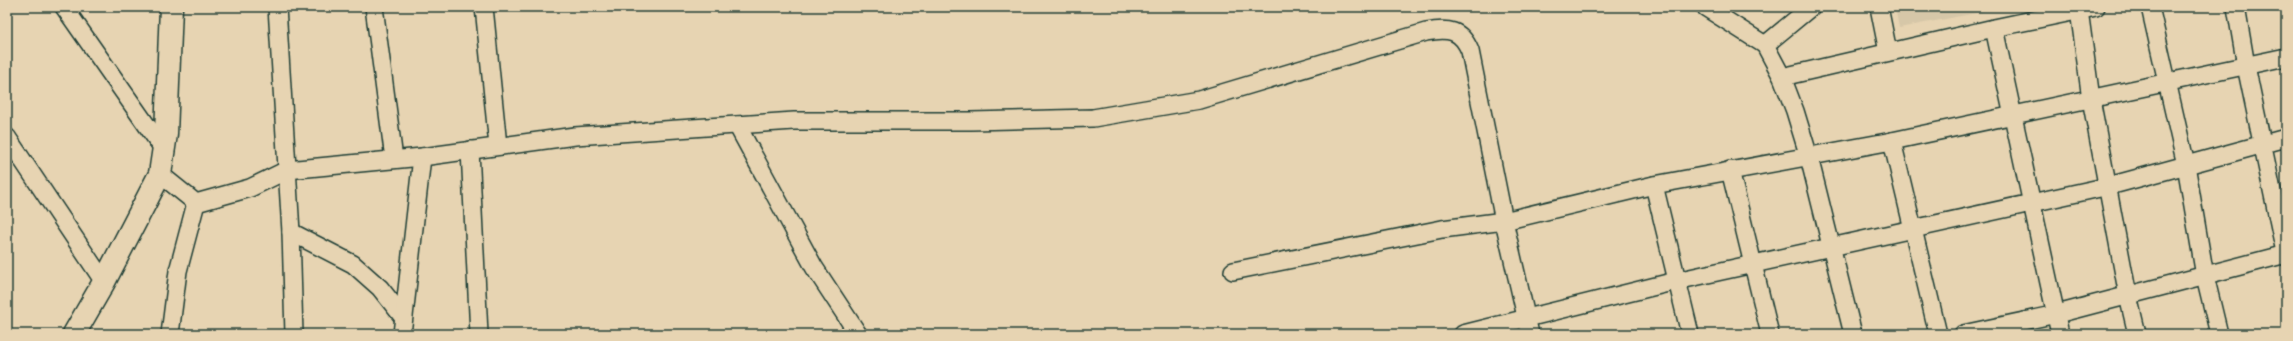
<svg xmlns="http://www.w3.org/2000/svg" width="2293" height="341" viewBox="0 0 2293 341" font-family="Mynerve,sans-serif">
<style>
.built{fill:#d6c7a8}
.lines{fill:none;stroke-linecap:round;stroke-linejoin:round}
.minor-casing{stroke:#1f3d34;stroke-width:20}
.secondary-casing{stroke:#1f3d34;stroke-width:25}
.minor{stroke:#e7d4b2;stroke-width:17}
.secondary{stroke:#e7d4b2;stroke-width:22}
</style>
<rect width="100%" height="100%" fill="#e7d4b2"/>
<filter id="ink" filterUnits="userSpaceOnUse"><feTurbulence type="fractalNoise" baseFrequency=".025" numOctaves="2"/><feDisplacementMap in="SourceGraphic" scale="8" xChannelSelector="R" yChannelSelector="G"/><feConvolveMatrix kernelMatrix="1 2 1 2 8 2 1 2 1" color-interpolation-filters="sRGB"/></filter>
<g filter="url(#ink)">
<polygon class="built" points="1895,7 2007,7 1899,28"/>
<g class="lines">
<defs>
<g id="minor">
<polyline points="64,7 164,150"/>
<polyline points="277,7 291,232 294,334"/>
<polyline points="374,7 394,159"/>
<polyline points="484,7 498,146"/>
<polyline points="1705,7 1765,45 1782,77 1795,111 1809,157 1853,334"/>
<polyline points="1879,7 1888,52"/>
<polyline points="2150,7 2186,165 2205,276 2219,334"/>
<polyline points="2236,7 2246,66 2286,257"/>
<polyline points="2079,10 2091,99 2128,296 2137,334"/>
<polyline points="1994,28 2060,334"/>
<polyline points="1765,45 1811,7"/>
<polyline points="1782,77 1994,28 2096,7"/>
<polyline points="737,125 814,267 858,334"/>
<polyline points="7,137 104,282"/>
<polyline points="1892,141 1938,334"/>
<polyline points="470,150 479,334"/>
<polyline points="1730,170 1770,334"/>
<path d="M160,174L196,203L250,188L287,170L422,157L575,136L794,121H971L1093,118L1199,100L1426,32C1448,28 1461,29 1470,51L1504,221L1530,334"/>
<polyline points="1654,185 1690,334"/>
<polyline points="291,232 353,264 380,288 403,317"/>
<polyline points="1233,271 1442,229 1504,221 1654,185 1892,141 2286,57"/>
<polyline points="170,334 178,271 196,203"/>
<polyline points="402,334 422,157"/>
<polyline points="1463,334 1676,281 2109,186 2286,138"/>
<polyline points="1963,334 2057,314 2286,254"/>
</g>
<polyline id="secondary" points="74,334 104,282 160,174 166,134 171,7"/>
</defs>
<use href="#minor" class="minor-casing"/>
<use href="#secondary" class="secondary-casing"/>
<use href="#minor" class="minor"/>
<use href="#secondary" class="secondary"/>
</g>
</g>
<rect width="2293" height="341" fill="none" stroke="#e7d4b2" stroke-width="24"/>
<rect x="12" y="12" width="2269" height="317" fill="none" stroke="#1f3d34" stroke-width="1.5" filter="url(#ink)"/>
</svg>
